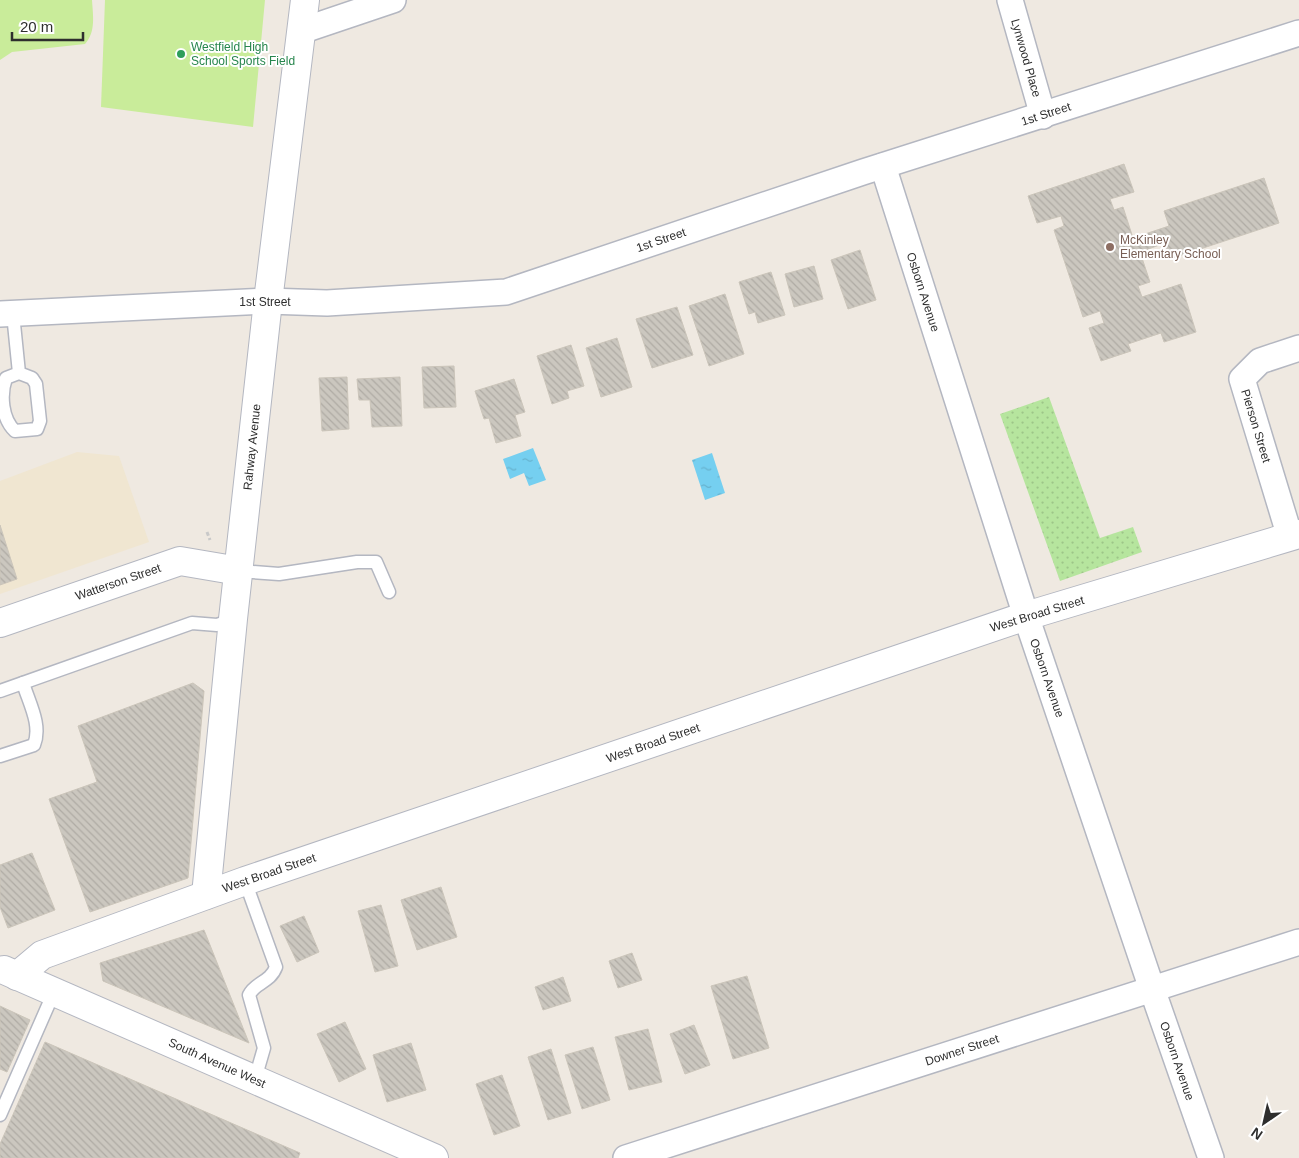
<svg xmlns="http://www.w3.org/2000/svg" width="1299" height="1158" viewBox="0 0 1299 1158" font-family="Helvetica,sans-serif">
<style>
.education{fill:#f0e6d1}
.grass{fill:url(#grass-dots)}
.pitch{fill:#c9ec9a}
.water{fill:url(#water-ripples)}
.building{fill:url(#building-back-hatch);stroke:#cbc5ba}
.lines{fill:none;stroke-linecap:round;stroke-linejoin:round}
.lane-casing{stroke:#b4b7c1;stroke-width:15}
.street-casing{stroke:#b4b7c1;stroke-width:28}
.secondary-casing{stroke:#b4b7c1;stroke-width:30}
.path{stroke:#c9c9c9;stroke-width:3;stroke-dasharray:4 2.5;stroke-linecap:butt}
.lane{stroke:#fff;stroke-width:12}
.street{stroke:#fff;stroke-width:25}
.secondary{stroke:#fff;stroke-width:28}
.leisure-dot{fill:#2e9e5b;stroke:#fff;stroke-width:2}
.education-dot{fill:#8d6e63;stroke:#fff;stroke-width:2}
.labels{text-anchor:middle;stroke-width:4;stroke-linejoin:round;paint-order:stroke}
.leisure-label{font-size:12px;fill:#27864d;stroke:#fff;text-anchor:start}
.street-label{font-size:12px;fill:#2e2e2e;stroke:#fff}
.education-label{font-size:12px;fill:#785e54;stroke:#fff;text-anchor:start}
</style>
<defs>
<pattern id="grass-dots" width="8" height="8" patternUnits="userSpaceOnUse" patternTransform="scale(1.25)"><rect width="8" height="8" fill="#b6e59e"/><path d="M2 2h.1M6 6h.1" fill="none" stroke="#9dc588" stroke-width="1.8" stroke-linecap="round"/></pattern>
<pattern id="water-ripples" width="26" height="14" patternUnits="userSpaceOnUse" patternTransform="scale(1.25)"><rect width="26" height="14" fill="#75cff0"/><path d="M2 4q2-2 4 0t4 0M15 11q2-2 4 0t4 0" fill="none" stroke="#66b2ce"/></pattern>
<pattern id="building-back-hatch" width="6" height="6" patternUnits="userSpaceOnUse" patternTransform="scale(1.25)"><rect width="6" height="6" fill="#cbc7bf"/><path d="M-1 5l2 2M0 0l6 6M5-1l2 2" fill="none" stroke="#afaba4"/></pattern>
</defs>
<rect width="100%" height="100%" fill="#efe9e1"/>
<polygon class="education" points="77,452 119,456 149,542 0,594 0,481"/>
<polygon class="grass" points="1049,397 1100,538 1133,527 1142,552 1060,581 1000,414"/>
<g class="pitch">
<path d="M0,0H92C93,16 96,32 85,44L12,52L0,60Z"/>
<polygon points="105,0 265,0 253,127 101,107"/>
</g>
<g class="water">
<polygon points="533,448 546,480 529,486 524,473 510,479 503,459"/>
<polygon points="712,453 725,493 705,500 692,460"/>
</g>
<g class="building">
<polygon points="1124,164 1134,192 1110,199 1114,210 1123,207 1133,238 1169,226 1164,211 1264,178 1279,223 1170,259 1165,243 1140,252 1150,282 1138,286 1142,297 1181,284 1196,332 1164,342 1161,333 1128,344 1131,351 1101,361 1089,328 1104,323 1100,311 1083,317 1054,230 1064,226 1061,216 1037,223 1028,196"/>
<polygon points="860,250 876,300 848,309 831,260"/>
<polygon points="814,266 823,299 794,307 785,274"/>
<polygon points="771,272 785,315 758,323 755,312 749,314 739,282"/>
<polygon points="725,294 744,354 709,366 689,306"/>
<polygon points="677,307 693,355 652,368 636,319"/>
<polygon points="617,338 632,387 601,397 586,348"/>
<polygon points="571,345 584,386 567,391 569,398 552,404 537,356"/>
<polygon points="454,366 456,407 424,408 422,367"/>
<polygon points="347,377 349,429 322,431 319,378"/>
<polygon points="400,377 402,426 372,427 370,400 359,400 357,379"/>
<polygon points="514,379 525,412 515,415 521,436 496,443 489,418 484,419 475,391"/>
<polygon points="0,525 17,579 0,585"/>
<polygon points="193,683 204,691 188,878 90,912 49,799 97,782 78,726"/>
<polygon points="32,853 55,910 8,928 0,907 0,865"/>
<polygon points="441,887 457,937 417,950 401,900"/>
<polygon points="381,905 398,966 375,972 358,911"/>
<polygon points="304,916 319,952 297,962 280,926"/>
<polygon points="204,930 249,1043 103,981 100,963"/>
<polygon points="632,953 642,980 618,988 609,961"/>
<polygon points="747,976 769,1048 733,1059 711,986"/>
<polygon points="563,977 571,1001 543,1010 535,987"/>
<polygon points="0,1006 30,1020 7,1072 0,1069"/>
<polygon points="345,1022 366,1069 339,1082 317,1034"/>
<polygon points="694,1025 710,1065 685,1074 670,1034"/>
<polygon points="648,1029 662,1082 629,1090 615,1037"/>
<polygon points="45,1042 300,1153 298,1158 0,1158 0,1144"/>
<polygon points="411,1043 426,1090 387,1102 373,1055"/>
<polygon points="593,1047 610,1100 582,1109 565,1055"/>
<polygon points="551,1049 571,1113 548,1120 528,1057"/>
<polygon points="502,1075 520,1126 494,1135 476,1084"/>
</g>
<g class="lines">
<defs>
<g id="lane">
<path d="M13,314L19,373L32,378L36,384L40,421L37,429L15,431C2,419 0,395 6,378L19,373"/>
<polyline points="239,571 279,574 357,562 376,562 389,592"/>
<polyline points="0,691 192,623 217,625 233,619"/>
<path d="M0,756L34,745C42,725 29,703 23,683"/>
<path d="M245,881L276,967C270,983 255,982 249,995L264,1048L255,1079"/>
<polyline points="0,1115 54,992"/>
</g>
<g id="street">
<polyline points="1010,0 1043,116"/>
<polyline points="301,31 393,0"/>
<polyline points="883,166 1026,616 1152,989 1211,1158"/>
<polyline points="0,314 268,301 327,303 506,292 863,172 1299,33"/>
<polyline points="1290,537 1242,379 1260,361 1299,348"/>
<polyline points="626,1158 1299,942"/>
</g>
<g id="secondary">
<polyline points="0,623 180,561 239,571"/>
<polyline points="206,895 233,619 268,301 305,0"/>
<polyline points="4,970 434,1158"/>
<polyline points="17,976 42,955 245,881 1026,616 1299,534"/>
</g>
</defs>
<use href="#lane" class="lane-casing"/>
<use href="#street" class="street-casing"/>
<use href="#secondary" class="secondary-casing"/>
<polyline class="path" points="207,532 210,540"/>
<use href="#lane" class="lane"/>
<use href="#street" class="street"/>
<use href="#secondary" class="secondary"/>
</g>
<circle class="leisure-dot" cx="181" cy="54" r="5"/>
<circle class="education-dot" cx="1110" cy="247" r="5"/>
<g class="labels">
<g class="leisure-label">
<text x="191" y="51">Westfield High<tspan x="191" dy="14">School Sports Field</tspan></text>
</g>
<g class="street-label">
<text transform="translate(1026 58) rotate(74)" y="4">Lynwood Place</text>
<text transform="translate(1046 114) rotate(-18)" y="4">1st Street</text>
<text transform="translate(661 240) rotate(-19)" y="4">1st Street</text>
<text transform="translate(923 292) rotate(72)" y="4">Osborn Avenue</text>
<text x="265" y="306">1st Street</text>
<text transform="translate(1256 426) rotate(73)" y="4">Pierson Street</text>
<text transform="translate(252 447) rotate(-84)" y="4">Rahway Avenue</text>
<text transform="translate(118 582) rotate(-19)" y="4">Watterson Street</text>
<text transform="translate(1037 614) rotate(-17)" y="4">West Broad Street</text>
<text transform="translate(1047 678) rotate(71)" y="4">Osborn Avenue</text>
<text transform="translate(653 743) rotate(-19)" y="4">West Broad Street</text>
<text transform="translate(269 873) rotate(-19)" y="4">West Broad Street</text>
<text transform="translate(962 1050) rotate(-18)" y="4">Downer Street</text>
<text transform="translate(1177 1061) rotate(71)" y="4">Osborn Avenue</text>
<text transform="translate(217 1063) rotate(24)" y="4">South Avenue West</text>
</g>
<g class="education-label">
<text x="1120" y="244">McKinley<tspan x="1120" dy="14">Elementary School</tspan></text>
</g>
</g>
<g transform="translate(1264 1123) rotate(214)" stroke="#ffffff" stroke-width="4" paint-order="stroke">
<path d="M0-4L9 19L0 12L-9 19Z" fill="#2e2e2e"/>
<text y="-8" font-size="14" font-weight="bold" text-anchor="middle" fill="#2e2e2e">N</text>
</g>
<path d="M12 32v8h71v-8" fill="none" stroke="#2e2e2e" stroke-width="2.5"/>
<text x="20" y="32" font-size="15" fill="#2e2e2e" stroke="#ffffff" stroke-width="4" paint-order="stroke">20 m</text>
</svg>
